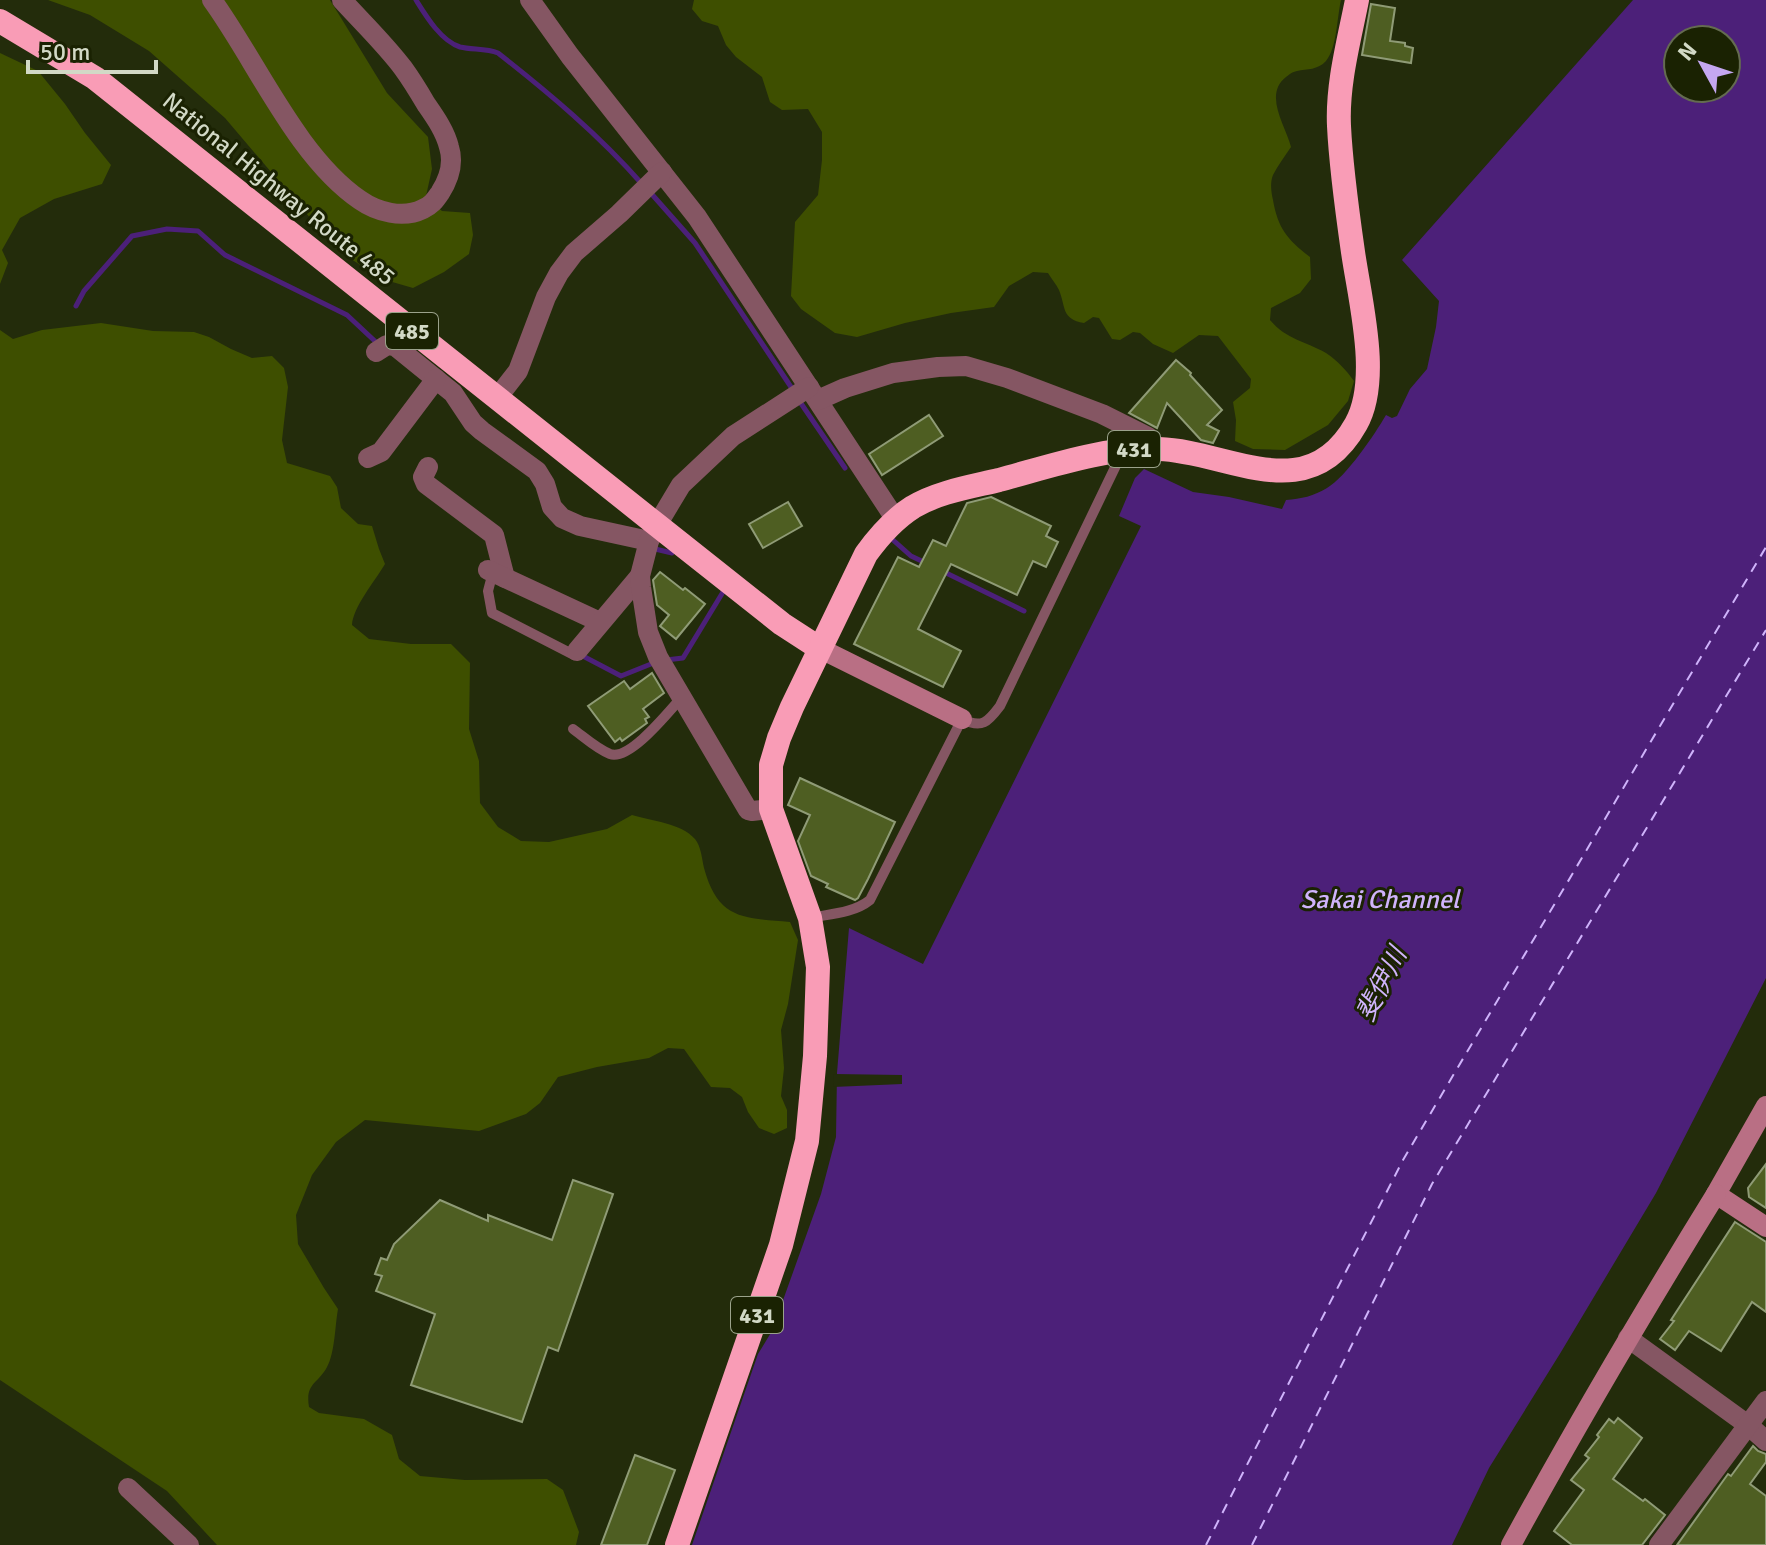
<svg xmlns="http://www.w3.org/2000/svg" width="1766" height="1545" viewBox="0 0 1766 1545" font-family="Signika,'Noto Sans JP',sans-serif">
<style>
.green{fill:#3e4f00}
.water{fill:#4c2079;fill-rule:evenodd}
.pier{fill:#232c0b}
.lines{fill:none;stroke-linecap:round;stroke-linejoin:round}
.stream{stroke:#4c2079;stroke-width:5}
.ferry{stroke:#cfb3fb;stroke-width:2;stroke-dasharray:10 8;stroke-linecap:butt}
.building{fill:#4e5e22;stroke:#8f9b76;stroke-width:2}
.lane{stroke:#855663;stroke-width:10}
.street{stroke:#855663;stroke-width:20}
.secondary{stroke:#b96f84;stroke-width:20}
.highway{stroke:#f99cb6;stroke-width:24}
.labels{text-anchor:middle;stroke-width:6;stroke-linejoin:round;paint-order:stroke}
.shield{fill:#1a2202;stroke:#9ba28b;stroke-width:2}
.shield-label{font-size:22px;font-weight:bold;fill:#d2d9c6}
.street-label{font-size:24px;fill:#d2d9c6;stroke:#1a2202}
.water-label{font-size:26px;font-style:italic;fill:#cfb3fb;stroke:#1a2202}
</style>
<rect width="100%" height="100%" fill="#232c0b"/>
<g class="green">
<polygon points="48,0 330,0 387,93 428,137 432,169 426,196 442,211 470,213 473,235 469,254 444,272 413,288 382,279 351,259 323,233 225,118 149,51 90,15"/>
<path d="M694,0H1341C1337,17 1337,48 1326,61C1318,70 1307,69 1297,71C1292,72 1290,74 1286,77C1263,95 1286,126 1291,147C1285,156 1278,165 1273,175C1270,182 1271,192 1273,200C1278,229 1288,240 1310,257L1311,279L1300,293L1271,308L1270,320C1287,340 1305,341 1326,353C1338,361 1346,370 1354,381L1348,401L1328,425L1285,450L1253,449L1235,441L1236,420L1233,402L1250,388L1251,379L1218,336L1199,335L1173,353L1153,344L1140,333L1133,332L1120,340L1112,339L1099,318L1093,317L1084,323C1061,319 1066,307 1059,290C1056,284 1051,278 1048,273L1033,272L1009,286L994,307L951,313L905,323L857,337L835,333L801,309L791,296L795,222L818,195L822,160V132L808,109L782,110L770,102L762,77L736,57L726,45L718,26L702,21L692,9Z"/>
<polygon points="0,53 38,71 65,104 85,133 111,165 102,184 54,199 20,218 2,250 8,263 0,284"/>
<path d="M101,323L153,331L194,332L209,337L231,349L252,358L272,356L284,368L288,387L282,440L287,463L330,476L337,487L341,508L358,524L372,526L379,549L385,564C375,581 353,607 352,625L369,639L411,644H451L470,663L469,729L479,761L480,803L498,827L521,841L549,842L607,829L632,815C651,821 681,823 695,839C701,846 702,859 704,868C718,920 744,918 790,922L798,940L788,1004L781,1030L784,1068L781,1096L787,1110V1128L774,1134L759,1128L748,1112L742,1097L730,1088L711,1087L684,1049L668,1048L649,1058L597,1067L558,1077L540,1103L526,1114L479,1131L365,1120L336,1142L312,1175L296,1215L298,1244L324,1288L338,1309C335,1325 335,1353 327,1367C318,1384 305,1383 309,1407L319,1413L364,1419L392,1435L399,1459L420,1476L465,1480L547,1479L563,1490L579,1532L576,1545H217L167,1491L0,1380V330L13,339L42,330Z"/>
</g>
<path class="water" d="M1633,0H1766V978L1656,1193L1561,1352L1489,1468L1452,1545H692L758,1354L772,1331L821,1194L836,1137L837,1073L849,928L923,964L1141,526L1119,516L1135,478L1144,469L1193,492L1229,497L1282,509L1286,500C1301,499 1314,496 1327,488C1346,477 1375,434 1386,415L1392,418L1397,416L1410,389L1427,369L1436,327L1439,301L1402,260ZM1678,40H1726V88H1678Z"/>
<polygon class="pier" points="834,1074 902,1075 902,1084 833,1087"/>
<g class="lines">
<g class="stream">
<path d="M416,0C426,16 441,41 460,47C472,50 486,48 498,53C549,93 599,135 642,184"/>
<polyline points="649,191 695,243 793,390"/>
<polyline points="76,306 84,291 132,236 167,229 198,231 225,255 347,315 378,344"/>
<polyline points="798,399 845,468"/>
<polyline points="893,540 911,556 928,564"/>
<polyline points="651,548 672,553"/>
<polyline points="940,570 1024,611"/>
<polyline points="579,654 621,676 656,662"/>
<polyline points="666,660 683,658 723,592"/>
</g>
<g class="ferry">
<polyline points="1206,1545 1403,1160 1766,547"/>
<polyline points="1252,1545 1432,1184 1766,630"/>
</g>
</g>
<g class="building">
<polygon points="1371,4 1395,8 1390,41 1405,43 1405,46 1413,48 1411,63 1362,55"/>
<polygon points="1176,360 1191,373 1190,375 1222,410 1207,425 1219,431 1213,443 1201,440 1167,403 1157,428 1129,413"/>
<polygon points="929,415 943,436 882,475 869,454"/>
<polygon points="991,497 1051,526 1046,536 1058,542 1046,567 1033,561 1017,595 951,564 918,629 961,651 943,687 854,644 898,557 919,567 933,540 946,546 967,503"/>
<polygon points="788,502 802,526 763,548 749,524"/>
<polygon points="660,572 683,590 685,588 705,604 676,639 660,626 669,615 657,605 653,580"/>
<polygon points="652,673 664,693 643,709 649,717 645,719 647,723 622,741 620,738 615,742 588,706 624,681 630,689"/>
<polygon points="800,778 895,822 868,879 858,898 855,900 826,887 828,884 811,876 798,841 810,815 788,805"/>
<polygon points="1766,1164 1766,1208 1749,1197 1748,1188"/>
<polygon points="573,1180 613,1194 558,1351 548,1347 522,1422 411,1385 435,1314 376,1291 382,1276 375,1274 381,1258 387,1260 394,1244 440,1200 488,1221 488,1215 552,1240"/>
<polygon points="1735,1222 1766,1242 1766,1312 1752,1302 1721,1351 1689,1331 1675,1350 1660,1339 1674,1321 1671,1320"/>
<polygon points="1618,1418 1642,1438 1613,1479 1643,1501 1645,1499 1665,1515 1642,1545 1572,1545 1554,1531 1584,1490 1571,1480 1589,1458 1585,1455 1599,1437 1597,1435 1609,1419 1614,1423"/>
<polygon points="1753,1446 1758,1451 1766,1454 1766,1462 1750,1484 1766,1496 1766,1545 1677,1545 1728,1474 1731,1476"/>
<polygon points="635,1455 675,1470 647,1545 601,1545"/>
</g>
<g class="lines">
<g class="lane">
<polyline points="493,572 488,591 492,613 574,655"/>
<path d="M573,729C584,737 597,749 610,754C630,761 669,711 682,697"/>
<path d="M810,918C830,914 854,913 870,900L962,719C982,729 988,722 1000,706L1122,453"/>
</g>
<g class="street">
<path d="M212,0C257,62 297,157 360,200C377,212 403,219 423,209C432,205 435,200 440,193C449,179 454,163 449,147C445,131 435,117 426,104C419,92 411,79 403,68C385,44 362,22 342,0"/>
<polyline points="530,0 570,56 697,217 896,520"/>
<polyline points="376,352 387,345 395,346 453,393 473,423 482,431 537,471 545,484 552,507 562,518 580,526 649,541"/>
<polyline points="504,389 518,371 546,297 559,273 574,253 619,214 662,172"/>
<polyline points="818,400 845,388 893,373 938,367 966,366 1007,378 1102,414 1148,437 1157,449"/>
<polyline points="368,458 381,452 436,379"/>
<polyline points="428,467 423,477 426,484 494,535 505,578"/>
<polyline points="488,570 600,622"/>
<polyline points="577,651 640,576"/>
<polyline points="771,809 752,811 748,810 658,657 648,632 641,587 640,576 649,541 657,525 681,485 733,436 809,387"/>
<polyline points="1628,1338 1748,1425 1766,1441"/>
<polyline points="128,1488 189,1545"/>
<polyline points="1659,1545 1766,1401"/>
</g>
<g class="secondary">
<polyline points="819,648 962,719"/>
<polyline points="1766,1106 1716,1194 1766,1227"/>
<path d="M1511,1545C1576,1426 1645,1309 1716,1194"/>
</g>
<g class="highway">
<polyline points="0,21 95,78 657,525 782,624 819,648"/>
<path d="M677,1545L781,1245L807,1141L815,1056L818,967L810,918L771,809V765L779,738L792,707L866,554C879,536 894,519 913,507C938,492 970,487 999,480C1051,466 1105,447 1159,449C1228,451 1308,510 1356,424C1381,380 1360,301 1353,252C1347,210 1341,168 1339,126C1337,84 1349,41 1357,0"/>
</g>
</g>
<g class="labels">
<g class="shield">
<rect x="386" y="313" width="52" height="36" rx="6"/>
<rect x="1108" y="431" width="52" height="36" rx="6"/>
<rect x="731" y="1297" width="52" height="36" rx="6"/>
</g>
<g class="shield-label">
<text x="412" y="339">485</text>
<text x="1134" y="457">431</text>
<text x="757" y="1323">431</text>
</g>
<g class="street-label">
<text transform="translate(279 189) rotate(39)" y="8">National Highway Route 485</text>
</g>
<g class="water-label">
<text x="1380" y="908">Sakai Channel</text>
<text transform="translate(1381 984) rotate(-63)" y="9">斐伊川</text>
</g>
</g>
<g transform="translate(1702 64) rotate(310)"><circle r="38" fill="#1a2202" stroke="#646b50" stroke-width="2"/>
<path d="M0-6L14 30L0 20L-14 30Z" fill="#c4a7f1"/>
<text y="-12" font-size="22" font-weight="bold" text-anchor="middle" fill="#d2d9c6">N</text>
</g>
<path d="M28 60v12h128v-12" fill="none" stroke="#d2d9c6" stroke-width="4"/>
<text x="40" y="60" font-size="24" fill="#d2d9c6" stroke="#1a2202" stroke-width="6" paint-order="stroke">50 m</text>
</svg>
